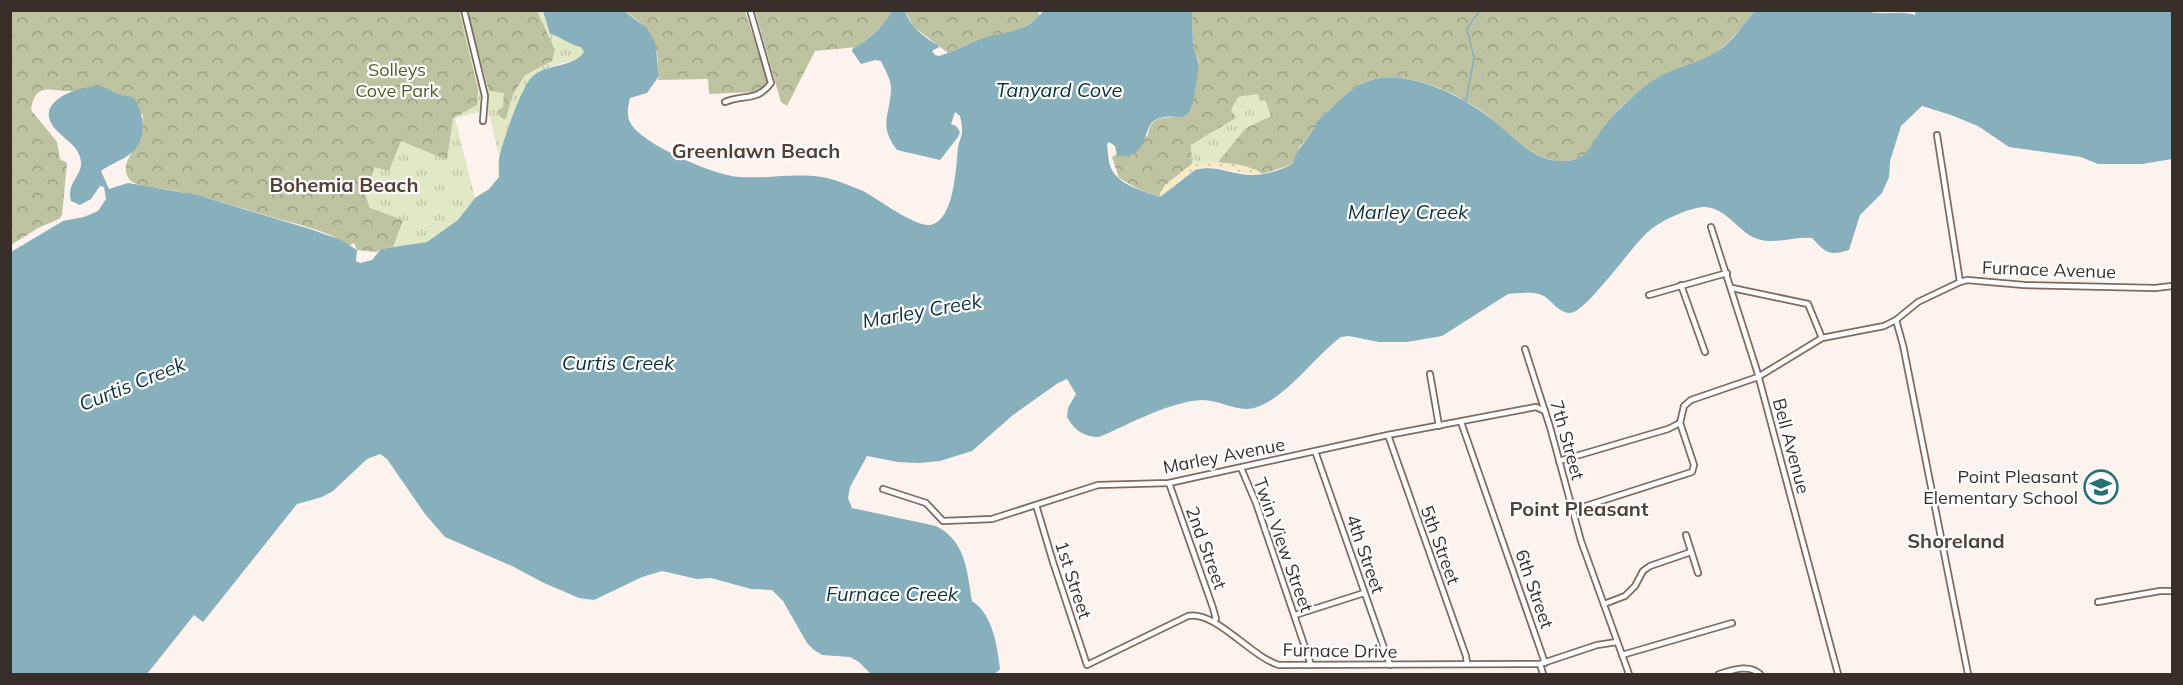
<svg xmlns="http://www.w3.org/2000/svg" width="2183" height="685" viewBox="0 0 2183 685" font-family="Mulish,sans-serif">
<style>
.grass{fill:url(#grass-tufts)}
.forest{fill:url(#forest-crowns)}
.sand{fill:url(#sand-dots)}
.water{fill:#87afbc}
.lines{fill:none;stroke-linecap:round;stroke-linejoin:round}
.stream{stroke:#87afbc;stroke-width:1.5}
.minor-casing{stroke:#7e6a60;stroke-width:8}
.minor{stroke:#fff;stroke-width:4.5}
.labels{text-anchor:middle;stroke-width:4.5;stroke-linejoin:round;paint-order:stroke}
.park-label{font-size:18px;fill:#555c27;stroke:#fff}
.street-label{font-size:18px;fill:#382f2b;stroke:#fff}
.poi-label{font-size:18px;fill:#382f2b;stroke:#fff;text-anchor:end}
.water-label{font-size:20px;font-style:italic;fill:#0c333d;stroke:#fff}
.neighbourhood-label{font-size:20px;font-weight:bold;fill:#544238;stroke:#fff}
</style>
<defs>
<pattern id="grass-tufts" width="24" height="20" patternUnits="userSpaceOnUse" patternTransform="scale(1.5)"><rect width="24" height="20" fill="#e1e8c6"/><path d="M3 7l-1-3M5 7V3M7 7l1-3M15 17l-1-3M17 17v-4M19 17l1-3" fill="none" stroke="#c2c7aa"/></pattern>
<pattern id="forest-crowns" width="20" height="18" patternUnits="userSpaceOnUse" patternTransform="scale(1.5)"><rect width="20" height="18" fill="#bdc3a1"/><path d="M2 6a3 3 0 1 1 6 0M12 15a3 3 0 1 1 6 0" fill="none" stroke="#9b9f83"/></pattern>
<pattern id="sand-dots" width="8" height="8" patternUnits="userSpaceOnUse" patternTransform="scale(1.5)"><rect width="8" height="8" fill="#f5ebc6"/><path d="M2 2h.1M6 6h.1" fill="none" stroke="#d3caaa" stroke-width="1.8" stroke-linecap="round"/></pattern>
</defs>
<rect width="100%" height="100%" fill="#fcf3ee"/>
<g class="grass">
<path d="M300,11H543L550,34C562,37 570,45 582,47L584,52C575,64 563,61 550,67C518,83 510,124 499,155L488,110L455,118L475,198L459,220L427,242L381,249Z"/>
<polygon points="1258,94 1265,100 1271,116 1246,128 1218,162 1192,164 1191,145 1235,119 1231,110 1238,97"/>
</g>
<g class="forest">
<polygon points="1036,10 1040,15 1038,19 1015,32 977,40 948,53 914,27 905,11"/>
<path d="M11,11H459L478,90L477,105L453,118L447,160L401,141L389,171L375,167L365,195L370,208L403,220L393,247L381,249L377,252L357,250L354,243L348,246C328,230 299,225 275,218C238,207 202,195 164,189C153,187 132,188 127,175C121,162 139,146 141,134C143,128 142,121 143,115L103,87C92,88 79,92 68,91C48,90 35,83 31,110L57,142L60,159L67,163L62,215L59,219L38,228L11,245Z"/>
<polygon points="467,11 537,11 555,50 552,61 525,75 512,96 506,119 503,119 498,114 498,110 503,107 504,93 489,91"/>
<path d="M624,11H745L768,83L754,92L709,94L708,79L658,80L659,76C657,42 654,29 624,11Z"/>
<polygon points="755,11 892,11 890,18 861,45 857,47 815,51 787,106 781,102"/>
<path d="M1192,11H1755C1741,28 1728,47 1707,58C1689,66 1668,69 1652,81C1638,92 1623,104 1611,118C1601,129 1595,150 1581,157C1542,175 1510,132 1483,112C1453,91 1405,69 1367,81C1348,88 1333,108 1317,121V128L1300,146L1294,164L1262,174L1256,170L1218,162L1246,128L1271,116L1265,100L1260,101L1258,94L1238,97L1231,110L1236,118L1191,145L1192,164L1165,185L1160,197L1138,189L1119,178L1112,157L1148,135C1153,105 1179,127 1191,108L1199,62L1193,49Z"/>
</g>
<path class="sand" d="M1208,162C1223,162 1250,164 1262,174C1240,177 1215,161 1195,170C1183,176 1171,189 1160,197V193L1165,185L1192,164Z"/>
<path class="water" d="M1865,11C1884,16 1898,10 1915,15L1916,10L2172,11V159L2142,164H2098L2081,157L2009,147L1978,126L1951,115L1922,106L1901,126L1890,161L1889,177L1882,193L1860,215L1849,250C1829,256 1826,253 1812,238C1794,236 1776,245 1758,239C1738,233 1726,206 1703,207C1688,208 1660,221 1649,231C1632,245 1586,313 1570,313C1559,313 1552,301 1544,296C1536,291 1517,293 1508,294L1442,336L1407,342H1379L1349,336L1341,337C1314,357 1288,396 1257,407C1239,414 1221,400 1203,400C1170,401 1130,424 1099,437C1084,437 1075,431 1067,417L1068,408L1076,394L1067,379L1058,383L1013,415L972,451L940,461L919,463L898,462L867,456L850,487L848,498L852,508L936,526C966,541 967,571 972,601C993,614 997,646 1000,669L995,674H871L859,662L850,657L822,655L814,650L807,643L783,601L772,590L751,589L711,578L697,579L662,571L642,577L594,600L579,598L544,583L512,566L445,537L425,514L387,459L380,454L367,459L333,491L322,497L297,504L203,622L194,615L147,674H11V252L63,221L84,217L98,211L106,199L104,187L100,186L91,199L80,205L71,201C66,182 82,177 81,162C80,145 61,138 53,126C34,100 84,83 103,87C107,87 111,92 115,93C121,95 127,96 133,97C145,113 148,141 130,154C121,161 110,164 101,171L109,189L128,183L197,195L310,229L341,240L357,250L356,261L360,263L372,260L381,249L427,242L458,220L475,198L489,189L499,177C499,170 498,161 500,154C504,138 522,85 533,76C548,63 573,68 584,52L581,47C570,45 562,37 550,34L543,11H624L647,28L655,42L659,76L647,93L630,98C628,106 626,117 631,124C644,145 715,176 740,177C768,179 798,172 827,178C839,181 854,187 865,192C879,200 916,227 930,225C955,221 956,165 958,147C959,141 963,135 962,129C962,125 961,120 960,116L955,112L951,124L956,126L960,132L958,137L940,160L897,150C878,125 890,116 891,89C891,79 885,70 881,61L875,60L861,64L852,51L853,48C863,46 889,21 892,11H905C910,26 924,38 938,45L939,47L932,51L935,55L939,56C952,52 963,46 975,41C999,31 1027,35 1043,11H1192L1193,46L1199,65L1193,103L1189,112L1183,117C1173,117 1164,115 1155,120C1141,129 1150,159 1117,156L1115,146L1109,142L1107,144C1108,152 1108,161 1111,168C1119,186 1144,191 1160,197L1195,170C1215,164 1233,175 1252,175C1263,176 1283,169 1293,164C1298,143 1314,136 1317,121C1332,109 1345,91 1363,83C1405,64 1470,99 1501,127C1517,141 1536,160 1559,161C1587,162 1589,148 1603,128C1608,121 1614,114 1621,108C1634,95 1651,79 1668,72C1685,65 1703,61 1718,51C1734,41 1743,24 1755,11Z"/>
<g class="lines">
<polyline class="stream" points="1466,101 1474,58 1467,29 1480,10"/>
<defs>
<g id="minor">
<polyline points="464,10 485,96 483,121"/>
<path d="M725,102C744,94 757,102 771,83L750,10"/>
<polyline points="1937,135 1960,282"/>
<polyline points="1711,227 1757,371 1838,674"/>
<polyline points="1681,285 1705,352"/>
<polyline points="1732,288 1808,304 1822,338"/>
<polyline points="1649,295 1727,273"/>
<polyline points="1896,320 1903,345 1968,674"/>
<polyline points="1525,349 1550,427 1581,541 1629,674"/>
<polyline points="1430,374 1439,426"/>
<polyline points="1461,422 1545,663"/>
<polyline points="1680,423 1684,406 1691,400 1758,377 1822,338 1884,326 1896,320 1918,302 1960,282 1967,280 2024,285 2155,288 2172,286"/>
<polyline points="1388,435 1466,656 1467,664"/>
<polyline points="1315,451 1390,665"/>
<polyline points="1559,461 1668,429 1680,423"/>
<polyline points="1241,468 1256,503 1311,665"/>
<polyline points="1169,483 1213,608 1216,619 1213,621"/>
<polyline points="883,489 926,503 943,521 992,519 1098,485 1169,483 1388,435 1536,407 1545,411"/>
<path d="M1036,505L1053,562L1087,665L1188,616C1215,610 1251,657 1279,665L1540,664L1597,645L1617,642"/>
<polyline points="1573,510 1692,472 1694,465 1680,423"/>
<polyline points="1686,535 1698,573"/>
<polyline points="2098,602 2160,591 2172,591"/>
<polyline points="1604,604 1625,596 1635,586 1643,571 1650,566 1691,552"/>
<polyline points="1295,615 1364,593"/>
<polyline points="1622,655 1732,623"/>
<polyline points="1540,664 1543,674"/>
<path d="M1719,674C1733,670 1748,664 1760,674"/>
</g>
</defs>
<use href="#minor" class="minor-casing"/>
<use href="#minor" class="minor"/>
</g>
<defs>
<symbol id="school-ring" viewBox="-11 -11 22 22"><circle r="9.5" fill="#fff" stroke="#277174" stroke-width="1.5"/><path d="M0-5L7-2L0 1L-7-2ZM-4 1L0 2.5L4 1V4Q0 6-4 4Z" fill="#277174"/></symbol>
</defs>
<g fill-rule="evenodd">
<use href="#school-ring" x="2082" y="468" width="38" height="38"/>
</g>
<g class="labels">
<g class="park-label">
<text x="397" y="76">Solleys<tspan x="397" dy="21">Cove Park</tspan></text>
</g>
<g class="street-label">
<text transform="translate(2049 270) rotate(2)" y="6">Furnace Avenue</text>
<text transform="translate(1567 440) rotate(74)" y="6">7th Street</text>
<text transform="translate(1791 446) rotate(75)" y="6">Bell Avenue</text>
<text transform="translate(1224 456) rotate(-11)" y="6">Marley Avenue</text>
<text transform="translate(1283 545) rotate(70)" y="6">Twin View Street</text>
<text transform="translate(1440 545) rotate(70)" y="6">5th Street</text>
<text transform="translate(1206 548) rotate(70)" y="6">2nd Street</text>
<text transform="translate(1365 554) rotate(71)" y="6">4th Street</text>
<text transform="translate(1073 580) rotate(72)" y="6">1st Street</text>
<text transform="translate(1534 589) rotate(71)" y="6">6th Street</text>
<text transform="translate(1340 651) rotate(1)" y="6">Furnace Drive</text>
</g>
<g class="poi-label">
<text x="2078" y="483">Point Pleasant<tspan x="2078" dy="21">Elementary School</tspan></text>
</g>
<g class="water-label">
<text x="1059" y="97">Tanyard Cove</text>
<text x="1408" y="219">Marley Creek</text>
<text transform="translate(922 311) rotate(-10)" y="7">Marley Creek</text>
<text x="618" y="370">Curtis Creek</text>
<text transform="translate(132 384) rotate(-22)" y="7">Curtis Creek</text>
<text x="892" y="601">Furnace Creek</text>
</g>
<g class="neighbourhood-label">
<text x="756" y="158">Greenlawn Beach</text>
<text x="344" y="192">Bohemia Beach</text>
<text x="1579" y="516">Point Pleasant</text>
<text x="1956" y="548">Shoreland</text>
</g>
</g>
<rect width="2183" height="685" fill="none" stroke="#382f2b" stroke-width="24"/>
</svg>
